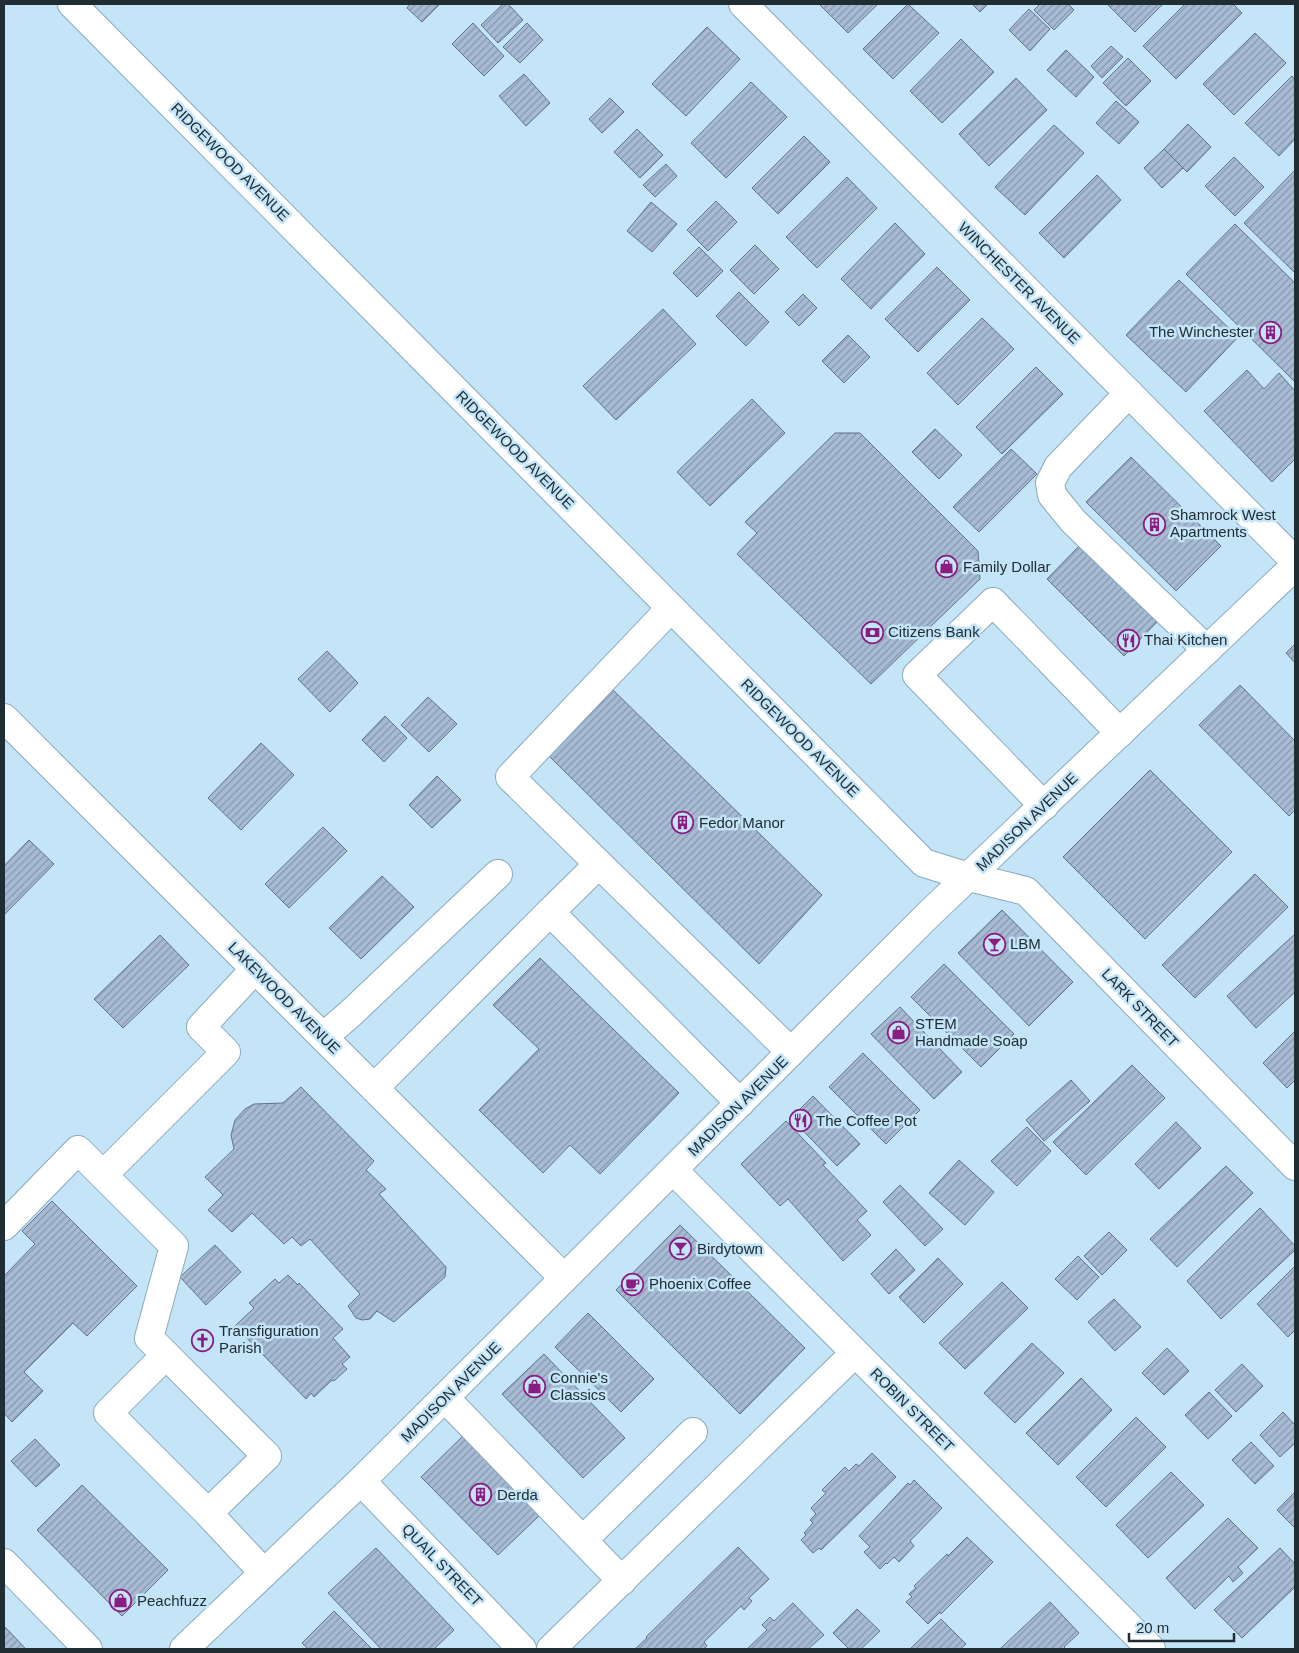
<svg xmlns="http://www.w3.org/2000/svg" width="1299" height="1653" viewBox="0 0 1299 1653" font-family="Arial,sans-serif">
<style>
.building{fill:url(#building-hatch);stroke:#61738b}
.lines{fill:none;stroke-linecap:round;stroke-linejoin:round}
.minor-casing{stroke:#8ba9bc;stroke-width:30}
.major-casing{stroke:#8ba9bc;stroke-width:30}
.minor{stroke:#fff;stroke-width:28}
.major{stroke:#fff;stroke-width:28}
.labels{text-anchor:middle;stroke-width:5;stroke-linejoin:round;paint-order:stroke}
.street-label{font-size:15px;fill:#212d35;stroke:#c4e4f8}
.poi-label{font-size:15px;fill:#212d35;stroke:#c4e4f8;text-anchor:start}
</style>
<defs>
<pattern id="building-hatch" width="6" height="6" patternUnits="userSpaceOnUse" patternTransform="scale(1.25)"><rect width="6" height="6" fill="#a7bbd4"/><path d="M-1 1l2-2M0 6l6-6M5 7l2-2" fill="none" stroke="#8898ad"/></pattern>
</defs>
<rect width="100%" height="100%" fill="#c4e4f8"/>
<g class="building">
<polygon points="410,4 440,4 422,22 407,8"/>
<polygon points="503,4 508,4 523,20 498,43 481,25"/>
<polygon points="819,4 878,4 848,33"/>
<polygon points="908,4 939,33 893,79 863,49"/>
<polygon points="972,4 988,4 980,12"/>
<polygon points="1040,4 1068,4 1074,10 1054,30 1034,10"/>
<polygon points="1107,4 1163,4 1135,32"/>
<polygon points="1185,4 1233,4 1242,13 1176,79 1143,46"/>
<polygon points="1029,9 1050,29 1030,51 1009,30"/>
<polygon points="473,23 504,56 484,76 452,44"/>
<polygon points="527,23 543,40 520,63 503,47"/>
<polygon points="707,27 740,59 686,116 652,84"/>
<polygon points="1255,33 1286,63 1234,115 1203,84"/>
<polygon points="961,39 994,72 942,123 910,91"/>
<polygon points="1111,46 1123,57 1102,78 1091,66"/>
<polygon points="1066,50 1094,77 1076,97 1047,70"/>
<polygon points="1128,58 1151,81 1126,106 1103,83"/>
<polygon points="524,74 550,103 526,126 499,96"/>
<polygon points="1292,76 1295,80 1295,139 1279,156 1245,123"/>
<polygon points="1016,78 1047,110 989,166 959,134"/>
<polygon points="751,82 787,117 726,178 691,143"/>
<polygon points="610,98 624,112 602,133 589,119"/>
<polygon points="1116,101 1139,122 1119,144 1096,123"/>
<polygon points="1188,124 1211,147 1187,172 1164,149"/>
<polygon points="1054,125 1084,153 1025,215 995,187"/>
<polygon points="637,129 663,155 640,178 614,152"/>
<polygon points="804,136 830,162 778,214 752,188"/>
<polygon points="1164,149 1183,168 1162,188 1144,168"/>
<polygon points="1234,157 1264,187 1235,216 1205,186"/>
<polygon points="666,164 677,176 655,197 643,185"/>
<polygon points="1295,170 1295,273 1244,223"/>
<polygon points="1097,175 1121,200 1064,258 1039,233"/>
<polygon points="847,177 877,208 817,268 786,237"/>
<polygon points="716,201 737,222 708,251 687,230"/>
<polygon points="651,202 677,224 652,252 627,231"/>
<polygon points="895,223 925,254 871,309 841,279"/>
<polygon points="1235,224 1295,283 1295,382 1186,274"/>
<polygon points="755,245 779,269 754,294 730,270"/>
<polygon points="699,247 723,271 697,297 673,273"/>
<polygon points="937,267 970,300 918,352 885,319"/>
<polygon points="1179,280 1238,337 1186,392 1126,335"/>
<polygon points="739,292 769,322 746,346 716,316"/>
<polygon points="803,294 817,308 799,326 785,312"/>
<polygon points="663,309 696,344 616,420 583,386"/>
<polygon points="982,318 1014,349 958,405 927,373"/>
<polygon points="848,335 870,357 844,383 822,361"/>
<polygon points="1036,367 1063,394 1002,454 976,427"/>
<polygon points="1247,370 1264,389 1279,373 1295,391 1295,459 1272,482 1204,411"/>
<polygon points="752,399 785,433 710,506 677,472"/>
<polygon points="935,429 962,455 939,479 912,452"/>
<polygon points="835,433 860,433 978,551 980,579 871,684 737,554 757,533 745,522"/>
<polygon points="1011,449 1037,474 979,532 953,507"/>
<polygon points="1131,457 1221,546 1176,591 1086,502"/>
<polygon points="1080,545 1157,622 1124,656 1047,579"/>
<polygon points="1295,644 1295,663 1286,653"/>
<polygon points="327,651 358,683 330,712 298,679"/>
<polygon points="1240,685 1295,741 1295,810 1289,816 1199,725"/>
<polygon points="610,687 822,895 759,964 544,751"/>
<polygon points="428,697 457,724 429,752 401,725"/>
<polygon points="385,716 407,738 384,762 362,740"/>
<polygon points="261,743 294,775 241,830 208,798"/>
<polygon points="1150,770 1232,852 1145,939 1063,857"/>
<polygon points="437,776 461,800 432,828 409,805"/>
<polygon points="323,827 347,851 289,908 265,884"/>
<polygon points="29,840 54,864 4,915 4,866"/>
<polygon points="1255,874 1288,907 1195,998 1162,965"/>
<polygon points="382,876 414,907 361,959 329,928"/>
<polygon points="1002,910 1073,982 1029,1026 958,953"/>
<polygon points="1295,934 1295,992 1256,1028 1227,996"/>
<polygon points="160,935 189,965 123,1028 94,999"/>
<polygon points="540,958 679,1093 600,1174 570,1145 543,1173 479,1110 539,1049 493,1005"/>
<polygon points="944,964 1014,1034 981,1067 911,997"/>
<polygon points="900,1007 962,1072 934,1099 871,1034"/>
<polygon points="1295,1031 1295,1080 1287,1088 1263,1063"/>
<polygon points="863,1053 920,1110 886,1144 829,1087"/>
<polygon points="1132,1065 1165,1098 1086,1175 1053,1142"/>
<polygon points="1071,1080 1090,1101 1044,1141 1026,1120"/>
<polygon points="301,1087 374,1161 366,1170 386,1189 379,1194 446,1267 445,1277 394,1322 377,1311 370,1319 362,1320 356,1318 348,1306 360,1294 310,1239 301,1246 292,1237 284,1244 252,1213 232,1232 208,1210 223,1195 205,1177 234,1149 231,1135 235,1120 245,1109 254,1104 283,1103"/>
<polygon points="813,1096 860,1144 837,1166 791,1118"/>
<polygon points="786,1121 826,1163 823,1165 867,1211 857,1220 871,1235 843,1261 788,1199 780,1206 741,1164"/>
<polygon points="1176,1122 1201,1148 1159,1189 1135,1164"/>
<polygon points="1027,1127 1051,1151 1017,1186 991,1161"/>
<polygon points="959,1160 994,1192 965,1225 929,1193"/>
<polygon points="1226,1166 1253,1193 1177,1267 1150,1239"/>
<polygon points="900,1185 943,1229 925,1246 883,1202"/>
<polygon points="52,1201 137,1286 87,1336 73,1323 24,1372 43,1391 12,1422 4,1413 4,1276 35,1244 22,1231"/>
<polygon points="1260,1208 1295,1246 1295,1250 1221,1319 1187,1281"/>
<polygon points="680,1225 805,1348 740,1414 616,1290"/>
<polygon points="1109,1232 1127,1250 1102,1275 1084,1256"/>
<polygon points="215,1245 241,1272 206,1305 180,1277"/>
<polygon points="896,1249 915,1270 889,1294 871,1274"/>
<polygon points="1078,1256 1099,1277 1077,1300 1055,1279"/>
<polygon points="938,1258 963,1284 924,1323 899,1297"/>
<polygon points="1295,1266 1295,1330 1288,1337 1257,1304"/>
<polygon points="288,1275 298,1285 299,1283 343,1329 333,1338 350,1357 342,1364 347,1369 334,1381 332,1380 314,1397 311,1393 306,1399 235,1326 254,1308 249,1303 275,1279 279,1283"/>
<polygon points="1002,1282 1028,1308 965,1369 939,1343"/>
<polygon points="1114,1299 1141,1327 1115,1351 1088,1322"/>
<polygon points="588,1313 654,1379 621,1412 555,1347"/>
<polygon points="1032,1343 1064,1373 1015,1423 984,1393"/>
<polygon points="1167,1348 1189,1371 1164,1395 1142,1373"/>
<polygon points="544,1354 625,1438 583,1478 502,1394"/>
<polygon points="1242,1364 1263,1386 1236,1412 1215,1390"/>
<polygon points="1081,1378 1112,1410 1058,1465 1026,1433"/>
<polygon points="1209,1392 1232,1416 1208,1439 1185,1415"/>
<polygon points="1283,1412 1295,1425 1295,1443 1280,1457 1260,1435"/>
<polygon points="1136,1417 1166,1447 1106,1507 1076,1477"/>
<polygon points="464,1435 541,1514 498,1555 421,1477"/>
<polygon points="35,1439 60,1465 36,1487 11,1461"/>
<polygon points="1251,1442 1274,1466 1255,1484 1232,1460"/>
<polygon points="872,1453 896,1477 821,1550 819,1548 813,1553 801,1540 806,1535 804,1533 813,1523 810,1520 816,1514 811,1508 826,1493 822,1490 845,1467 849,1471 856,1464 859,1466"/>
<polygon points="1171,1472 1204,1505 1148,1558 1116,1525"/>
<polygon points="914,1480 942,1508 910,1541 914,1546 899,1562 894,1557 887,1564 886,1563 880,1569 864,1552 870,1547 859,1536 908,1483 910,1485"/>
<polygon points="82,1485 168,1570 122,1616 37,1530"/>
<polygon points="1295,1492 1295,1528 1277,1510"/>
<polygon points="1228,1518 1258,1548 1238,1567 1243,1573 1233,1582 1229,1576 1195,1609 1166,1578"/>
<polygon points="967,1537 993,1562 941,1614 940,1612 928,1624 906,1602 912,1597 909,1594 916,1588 914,1586 947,1554 948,1556"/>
<polygon points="738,1547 769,1579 749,1598 752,1601 744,1610 741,1606 704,1642 707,1646 703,1649 635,1649 647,1638 646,1637"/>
<polygon points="376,1548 454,1630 434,1649 381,1649 328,1593"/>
<polygon points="1280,1548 1295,1564 1295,1587 1242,1638 1214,1610"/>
<polygon points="1050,1602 1079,1633 1064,1647 1066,1649 1002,1649 1001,1648"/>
<polygon points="793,1603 824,1635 808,1649 747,1649 767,1630 762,1625 770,1617 774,1621"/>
<polygon points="857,1609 880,1631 861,1649 849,1649 833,1633"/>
<polygon points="334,1611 372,1649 308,1649 302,1643"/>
<polygon points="941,1619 966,1644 960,1649 910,1649"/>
<polygon points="4,1626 26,1649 4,1649"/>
</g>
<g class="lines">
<defs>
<g id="minor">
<polyline points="72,4 924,863 969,877 1026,891 1295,1166"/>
<polyline points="743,4 1295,561"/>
<polyline points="1129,393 1058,467 1050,483 1052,495 1073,521 1207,650"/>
<polyline points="671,608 510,777 791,1052"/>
<polyline points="4,718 564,1278"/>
<polyline points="1044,806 917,675 993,602 1120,733"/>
<polyline points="550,912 599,864"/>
<polyline points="323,1037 350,1014 498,874"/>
<polyline points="374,1088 550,912 740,1103"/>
<polyline points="673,1170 1151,1649"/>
<polyline points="103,1175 226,1052 201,1027 255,969"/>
<polyline points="4,1226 78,1150 174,1246 149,1338 166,1355 108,1413 208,1513 264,1573"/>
<polyline points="166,1355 267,1456 208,1513"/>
<polyline points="445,1398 622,1581"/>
<polyline points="361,1481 522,1649"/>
<polyline points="583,1540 693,1432"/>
<polyline points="4,1563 88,1649"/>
<polyline points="551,1649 855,1353"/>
</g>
<polyline id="major" points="184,1649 361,1481 929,914 1295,566"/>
</defs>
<use href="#minor" class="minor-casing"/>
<use href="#major" class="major-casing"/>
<use href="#minor" class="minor"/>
<use href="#major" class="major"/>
</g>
<defs>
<symbol id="building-ring" viewBox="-11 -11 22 22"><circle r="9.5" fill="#c4e4f8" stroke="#891d82" stroke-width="1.5"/><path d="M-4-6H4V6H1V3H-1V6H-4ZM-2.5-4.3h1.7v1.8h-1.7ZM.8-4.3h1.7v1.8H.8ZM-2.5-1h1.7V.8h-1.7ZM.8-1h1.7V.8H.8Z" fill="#891d82"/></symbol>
<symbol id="shop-ring" viewBox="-11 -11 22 22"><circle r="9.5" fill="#c4e4f8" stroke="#891d82" stroke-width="1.5"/><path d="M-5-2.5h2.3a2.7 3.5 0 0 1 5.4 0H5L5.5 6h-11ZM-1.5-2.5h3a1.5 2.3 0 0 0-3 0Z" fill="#891d82"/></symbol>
<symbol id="bank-ring" viewBox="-11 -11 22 22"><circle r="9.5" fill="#c4e4f8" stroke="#891d82" stroke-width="1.5"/><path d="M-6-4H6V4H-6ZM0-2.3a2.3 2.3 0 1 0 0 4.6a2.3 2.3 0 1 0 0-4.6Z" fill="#891d82"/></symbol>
<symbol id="restaurant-ring" viewBox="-11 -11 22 22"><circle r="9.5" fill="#c4e4f8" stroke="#891d82" stroke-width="1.5"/><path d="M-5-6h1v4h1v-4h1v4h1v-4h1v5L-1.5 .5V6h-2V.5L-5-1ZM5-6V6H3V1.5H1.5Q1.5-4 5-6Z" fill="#891d82"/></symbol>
<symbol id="bar-ring" viewBox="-11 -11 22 22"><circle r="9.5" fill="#c4e4f8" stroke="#891d82" stroke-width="1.5"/><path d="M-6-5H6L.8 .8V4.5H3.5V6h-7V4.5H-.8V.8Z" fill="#891d82"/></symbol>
<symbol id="cafe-ring" viewBox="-11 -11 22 22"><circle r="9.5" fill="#c4e4f8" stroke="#891d82" stroke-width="1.5"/><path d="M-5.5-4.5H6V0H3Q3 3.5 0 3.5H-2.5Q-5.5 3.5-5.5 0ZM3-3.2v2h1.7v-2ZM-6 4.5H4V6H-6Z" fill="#891d82"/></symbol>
<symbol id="church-ring" viewBox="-11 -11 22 22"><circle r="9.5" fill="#c4e4f8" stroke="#891d82" stroke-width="1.5"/><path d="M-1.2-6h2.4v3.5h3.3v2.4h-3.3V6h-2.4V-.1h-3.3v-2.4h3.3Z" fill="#891d82"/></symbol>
</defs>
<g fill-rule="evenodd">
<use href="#building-ring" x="1258" y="320" width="25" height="25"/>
<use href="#building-ring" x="1142" y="512" width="25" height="25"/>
<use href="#shop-ring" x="934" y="554" width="25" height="25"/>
<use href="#bank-ring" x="860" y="620" width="25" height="25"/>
<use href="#restaurant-ring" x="1116" y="628" width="25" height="25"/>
<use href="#building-ring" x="670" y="810" width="25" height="25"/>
<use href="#bar-ring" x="982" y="932" width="25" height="25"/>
<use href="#shop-ring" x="886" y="1020" width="25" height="25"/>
<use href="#restaurant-ring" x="788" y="1108" width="25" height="25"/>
<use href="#bar-ring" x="668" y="1236" width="25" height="25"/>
<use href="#cafe-ring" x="620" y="1272" width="25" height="25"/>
<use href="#church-ring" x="190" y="1328" width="25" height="25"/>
<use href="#shop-ring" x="522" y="1374" width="25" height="25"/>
<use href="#building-ring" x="468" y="1482" width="25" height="25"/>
<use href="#shop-ring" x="108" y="1588" width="25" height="25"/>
</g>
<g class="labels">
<g class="street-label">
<text transform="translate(230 162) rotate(45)" y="5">RIDGEWOOD AVENUE</text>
<text transform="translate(1019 283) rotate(45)" y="5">WINCHESTER AVENUE</text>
<text transform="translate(515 450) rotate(45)" y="5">RIDGEWOOD AVENUE</text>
<text transform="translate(800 738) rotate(45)" y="5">RIDGEWOOD AVENUE</text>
<text transform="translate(1027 822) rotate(-44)" y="5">MADISON AVENUE</text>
<text transform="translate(284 998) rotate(45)" y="5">LAKEWOOD AVENUE</text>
<text transform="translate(1140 1008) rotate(46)" y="5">LARK STREET</text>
<text transform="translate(738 1106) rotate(-45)" y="5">MADISON AVENUE</text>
<text transform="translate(451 1392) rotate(-45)" y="5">MADISON AVENUE</text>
<text transform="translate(912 1410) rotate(45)" y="5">ROBIN STREET</text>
<text transform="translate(442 1565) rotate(46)" y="5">QUAIL STREET</text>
</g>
<g class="poi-label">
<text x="1254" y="337" text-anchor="end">The Winchester</text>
<text x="1170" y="520">Shamrock West<tspan x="1170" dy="17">Apartments</tspan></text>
<text x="963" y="572">Family Dollar</text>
<text x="888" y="637">Citizens Bank</text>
<text x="1144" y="645">Thai Kitchen</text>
<text x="699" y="828">Fedor Manor</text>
<text x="1010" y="949">LBM</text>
<text x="915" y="1029">STEM<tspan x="915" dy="17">Handmade Soap</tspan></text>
<text x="816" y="1126">The Coffee Pot</text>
<text x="697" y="1254">Birdytown</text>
<text x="649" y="1289">Phoenix Coffee</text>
<text x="219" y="1336">Transfiguration<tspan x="219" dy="17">Parish</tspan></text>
<text x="550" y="1383">Connie's<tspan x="550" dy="17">Classics</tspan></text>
<text x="497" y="1500">Derda</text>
<text x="137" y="1606">Peachfuzz</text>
</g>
</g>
<rect width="1299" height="1653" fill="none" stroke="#212d35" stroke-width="10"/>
<path d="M1129 1633v8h105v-8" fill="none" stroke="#212d35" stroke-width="2.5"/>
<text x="1136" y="1633" font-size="15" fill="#212d35" stroke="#c4e4f8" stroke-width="4" paint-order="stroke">20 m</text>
</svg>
